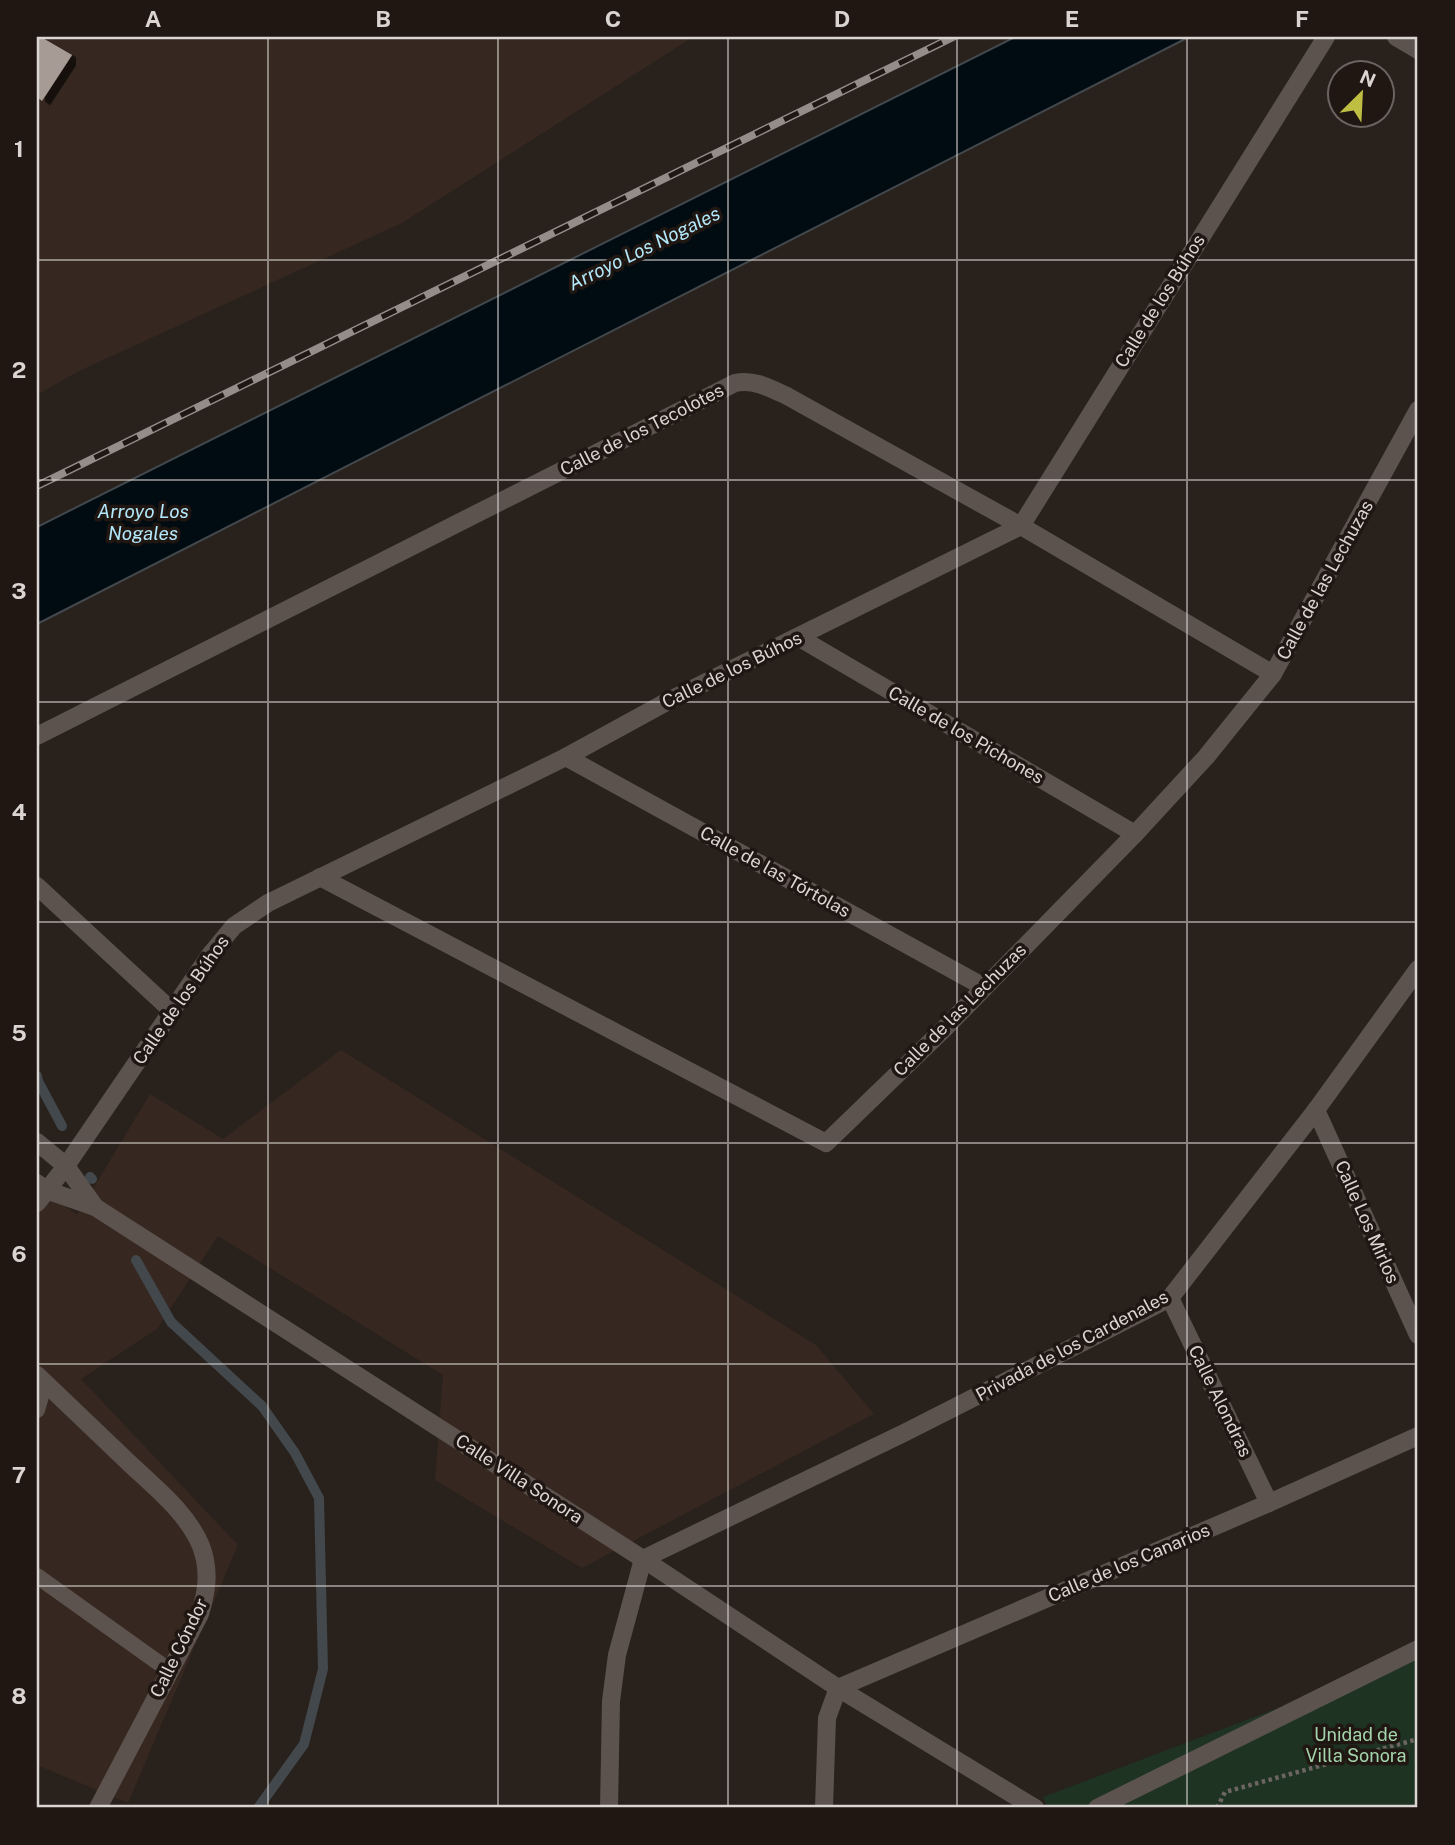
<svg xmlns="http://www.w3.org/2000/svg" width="1455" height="1845" viewBox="0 0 1455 1845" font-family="'Public Sans',sans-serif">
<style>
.built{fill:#362820}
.green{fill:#1e3322}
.water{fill:#000b12;stroke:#42484c;stroke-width:2}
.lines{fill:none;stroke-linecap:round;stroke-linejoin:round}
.stream{stroke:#42484c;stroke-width:10}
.building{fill:#a69b95;filter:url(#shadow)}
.path{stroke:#6c6561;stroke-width:4.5;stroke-dasharray:3.5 3.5;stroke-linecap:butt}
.service{stroke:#5d534e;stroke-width:16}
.minor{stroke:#5d534e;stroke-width:18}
.rail-casing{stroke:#948d89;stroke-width:8}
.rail{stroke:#201713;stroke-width:5;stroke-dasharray:16;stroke-linecap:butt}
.grid{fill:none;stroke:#dbd5d2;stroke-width:2;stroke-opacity:0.55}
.labels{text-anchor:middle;stroke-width:7;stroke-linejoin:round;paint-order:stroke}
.street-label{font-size:18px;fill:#dbd5d2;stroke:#201713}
.park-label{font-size:18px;fill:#a4d4ac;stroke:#201713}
.water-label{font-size:19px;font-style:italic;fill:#b3e8fa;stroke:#201713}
.neatline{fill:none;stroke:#dbd5d2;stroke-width:2.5}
.grid-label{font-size:23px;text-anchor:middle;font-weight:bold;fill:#dbd5d2}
</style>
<defs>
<filter id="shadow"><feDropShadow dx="8" dy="4.5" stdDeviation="0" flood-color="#0009"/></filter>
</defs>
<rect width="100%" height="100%" fill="#29211c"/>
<g class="built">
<polygon points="37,37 693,37 402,223 79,371 37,395"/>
<polygon points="341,1050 816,1345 874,1414 582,1568 435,1480 443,1375 218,1236 157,1329 81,1379 238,1545 128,1803 37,1765 37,1185 77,1215 150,1094 223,1139"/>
</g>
<polygon class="green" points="1418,1655 1418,1808 1048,1808 1043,1797"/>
<polygon class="water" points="1015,37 1189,37 37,624 37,527"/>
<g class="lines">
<g class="stream">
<polyline points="37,1076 38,1081 62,1126"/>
<polyline points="90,1177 92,1179"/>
<polyline points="136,1260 171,1322 262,1406 295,1453 319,1498 323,1669 304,1744 258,1808"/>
</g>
</g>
<polygon class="building" points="37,37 41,37 72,55 42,101 37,97"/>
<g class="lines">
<polyline class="path" points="1217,1808 1225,1792 1418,1739"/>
<g class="service">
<polyline points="37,1410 45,1383"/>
<polyline points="37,1576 170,1671"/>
</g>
<g class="minor">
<polyline points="1396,37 1418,50"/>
<polyline points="798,637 1135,834"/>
<path d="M37,736L735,383C754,379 770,388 787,396L1021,526L1273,674"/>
<polyline points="566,757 984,987"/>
<polyline points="320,877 826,1143 946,1027 1135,834 1206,757 1273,674 1418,410"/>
<polyline points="37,886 172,1011"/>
<polyline points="1316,1110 1418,1335"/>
<polyline points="37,1142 66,1166 95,1207"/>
<polyline points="37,1183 46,1190 95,1207 643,1559 838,1688 827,1718 824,1808"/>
<polyline points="37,1203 66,1166 210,955 234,926 268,903 566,757 670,700 1021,526 1326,37"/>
<polyline points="1170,1298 1269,1503"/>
<path d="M37,1375C67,1404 97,1432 127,1461C153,1486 187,1512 201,1546C210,1570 207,1591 200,1614L98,1808"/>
<polyline points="838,1688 1269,1503 1418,1436"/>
<polyline points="838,1688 1035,1808"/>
<polyline points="609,1808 611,1701 617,1655 643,1559 904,1433 1170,1298 1316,1110 1418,969"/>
<polyline points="1097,1808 1418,1649"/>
</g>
<defs>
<polyline id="rail" points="37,486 953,37"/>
</defs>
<use href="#rail" class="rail-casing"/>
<use href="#rail" class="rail"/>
</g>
<path class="grid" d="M268,37V1808M498,37V1808M728,37V1808M957,37V1808M1187,37V1808M37,260H1418M37,480H1418M37,702H1418M37,922H1418M37,1143H1418M37,1364H1418M37,1586H1418"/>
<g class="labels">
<g class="street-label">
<text transform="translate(1160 301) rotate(-58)" y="6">Calle de los Búhos</text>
<text transform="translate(642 430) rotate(-27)" y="6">Calle de los Tecolotes</text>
<text transform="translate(1325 580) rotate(-61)" y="6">Calle de las Lechuzas</text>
<text transform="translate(732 670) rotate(-26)" y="6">Calle de los Búhos</text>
<text transform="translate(966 735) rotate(30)" y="6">Calle de los Pichones</text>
<text transform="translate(775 872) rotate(29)" y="6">Calle de las Tórtolas</text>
<text transform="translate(181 1000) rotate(-55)" y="6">Calle de los Búhos</text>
<text transform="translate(960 1010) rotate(-45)" y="6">Calle de las Lechuzas</text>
<text transform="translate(1367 1222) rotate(66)" y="6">Calle Los Mirlos</text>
<text transform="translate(1072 1346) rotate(-28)" y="6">Privada de los Cardenales</text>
<text transform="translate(1220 1401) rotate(64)" y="6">Calle Alondras</text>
<text transform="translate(519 1479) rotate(33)" y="6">Calle Villa Sonora</text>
<text transform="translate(1129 1563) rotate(-23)" y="6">Calle de los Canarios</text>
<text transform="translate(179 1648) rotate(-64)" y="6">Calle Cóndor</text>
</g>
<g class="park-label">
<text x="1356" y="1741">Unidad de<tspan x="1356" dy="21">Villa Sonora</tspan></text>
</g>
<g class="water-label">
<text transform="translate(644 248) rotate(-26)" y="7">Arroyo Los Nogales</text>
<text x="143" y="518">Arroyo Los<tspan x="143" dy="22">Nogales</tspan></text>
</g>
</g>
<rect width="1455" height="1845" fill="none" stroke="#201713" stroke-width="77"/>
<g transform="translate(1361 94) rotate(24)"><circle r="33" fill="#201713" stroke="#6b635f" stroke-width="2"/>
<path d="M0-5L12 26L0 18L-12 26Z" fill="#bebf42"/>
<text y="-10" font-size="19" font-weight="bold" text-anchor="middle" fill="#dbd5d2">N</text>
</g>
<rect x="38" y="38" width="1378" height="1768" class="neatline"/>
<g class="grid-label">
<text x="153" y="27">A</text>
<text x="383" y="27">B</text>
<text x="613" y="27">C</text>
<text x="842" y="27">D</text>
<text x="1072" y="27">E</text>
<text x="1302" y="27">F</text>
<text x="19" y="157">1</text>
<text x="19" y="378">2</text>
<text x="19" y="599">3</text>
<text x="19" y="820">4</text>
<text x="19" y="1041">5</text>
<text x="19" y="1262">6</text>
<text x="19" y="1483">7</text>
<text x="19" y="1704">8</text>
</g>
</svg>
